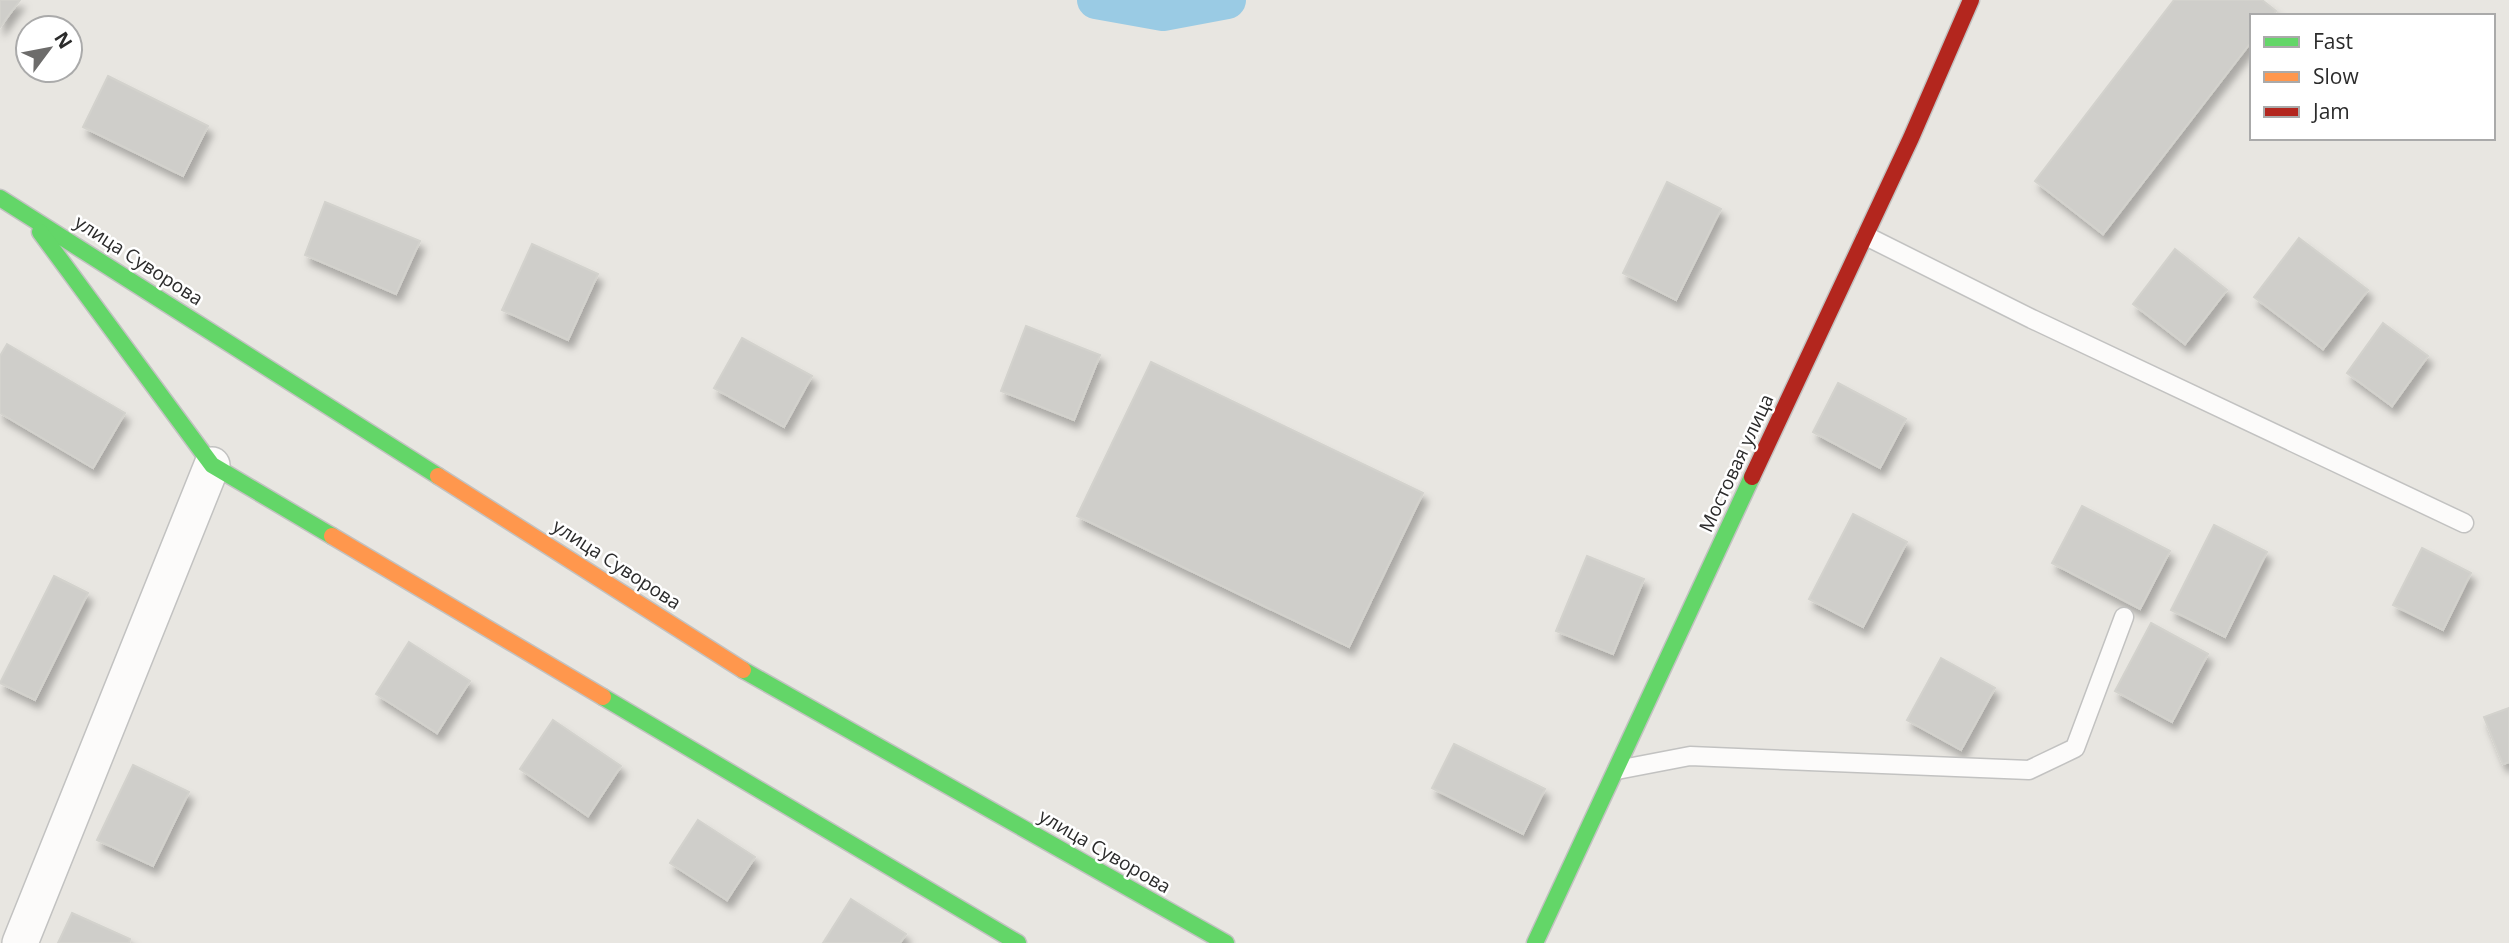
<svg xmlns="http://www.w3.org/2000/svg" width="2509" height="943" viewBox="0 0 2509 943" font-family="'Open Sans',sans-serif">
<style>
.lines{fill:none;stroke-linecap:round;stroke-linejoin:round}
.canal{stroke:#9acbe4;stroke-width:38}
.building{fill:#cfceca;stroke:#d3d2cd;stroke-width:2;filter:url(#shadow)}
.lane-casing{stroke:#c2c2c1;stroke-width:21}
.street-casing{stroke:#c2c2c1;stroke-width:38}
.fast-casing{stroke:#c2c2c1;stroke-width:19}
.slow-casing{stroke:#c2c2c1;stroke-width:19}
.jam-casing{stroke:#c2c2c1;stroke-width:19}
.lane{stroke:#fcfbfa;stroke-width:18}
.street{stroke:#fcfbfa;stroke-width:35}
.fast{stroke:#63d668;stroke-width:16}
.slow{stroke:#ff974d;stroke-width:16}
.jam{stroke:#b3261e;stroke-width:16}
.labels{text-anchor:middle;stroke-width:5;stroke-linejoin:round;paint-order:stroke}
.street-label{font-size:19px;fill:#2b2b2b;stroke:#fff}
</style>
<defs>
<filter id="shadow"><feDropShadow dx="4.5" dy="8" stdDeviation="3.5" flood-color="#0004"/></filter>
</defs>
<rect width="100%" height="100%" fill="#e8e6e1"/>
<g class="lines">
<polyline class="canal" points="1096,0 1163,12 1227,0"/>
</g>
<g class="building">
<polygon points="0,0 20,0 0,27"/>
<polygon points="2174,0 2262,0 2276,11 2272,16 2252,16 2252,41 2103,234 2035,181"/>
<polygon points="108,76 208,126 183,176 83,127"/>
<polygon points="1667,182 1721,209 1676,300 1623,273"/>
<polygon points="325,202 420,241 396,294 305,255"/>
<polygon points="2299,238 2368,290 2323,349 2254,297"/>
<polygon points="532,244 598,274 568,340 502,310"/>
<polygon points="2175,249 2227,290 2185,344 2133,304"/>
<polygon points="2383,323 2428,356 2392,406 2347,373"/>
<polygon points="1026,326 1100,355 1074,420 1001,391"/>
<polygon points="742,338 812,376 784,427 714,388"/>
<polygon points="7,344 125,413 93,468 0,413 0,356"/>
<polygon points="1151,362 1423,493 1349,647 1077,516"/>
<polygon points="1838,383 1906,419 1880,468 1813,432"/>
<polygon points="2082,506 2170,551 2140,609 2052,563"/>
<polygon points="1853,514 1907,542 1863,627 1809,599"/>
<polygon points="2214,525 2267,552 2225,637 2171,610"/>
<polygon points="2422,548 2471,573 2443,630 2393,605"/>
<polygon points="1587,556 1644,579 1613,654 1556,631"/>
<polygon points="54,576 88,593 35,700 0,683"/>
<polygon points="2151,623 2208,654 2172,722 2115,691"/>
<polygon points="409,642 470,681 437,733 376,694"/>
<polygon points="1941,658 1995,688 1961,750 1907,720"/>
<polygon points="2509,708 2509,762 2503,764 2484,717"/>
<polygon points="553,720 621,766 588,816 520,769"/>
<polygon points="1454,744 1545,789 1523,834 1432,788"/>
<polygon points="133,765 189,792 153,866 97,840"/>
<polygon points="698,820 755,857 727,900 670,863"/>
<polygon points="851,899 906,934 900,943 823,943"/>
<polygon points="72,913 130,939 129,943 58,943"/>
</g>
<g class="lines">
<defs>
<g id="lane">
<polyline points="1866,236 2032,319 2464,523"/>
<polyline points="1617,770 1690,756 2029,770 2075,748 2124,617"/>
</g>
<polyline id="street" points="20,943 212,465"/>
<g id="fast">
<polyline points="0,198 438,476"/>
<polyline points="40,232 212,465 332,536"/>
<polyline points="743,670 1226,943"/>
<polyline points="603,697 1018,943"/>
<polyline points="1535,943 1752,477"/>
</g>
<g id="slow">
<polyline points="438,476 743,670"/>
<polyline points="332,536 603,697"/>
</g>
<polyline id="jam" points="1752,477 1911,138 1971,0"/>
</defs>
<use href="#lane" class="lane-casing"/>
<use href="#street" class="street-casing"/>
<use href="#fast" class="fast-casing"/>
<use href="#slow" class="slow-casing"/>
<use href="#jam" class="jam-casing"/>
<use href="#lane" class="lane"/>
<use href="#street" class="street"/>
<use href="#fast" class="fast"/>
<use href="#slow" class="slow"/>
<use href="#jam" class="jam"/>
</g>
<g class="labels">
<g class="street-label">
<text transform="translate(139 260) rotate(33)" y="7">улица Суворова</text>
<text transform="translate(1736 463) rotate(-65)" y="7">Мостовая улица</text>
<text transform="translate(617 564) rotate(33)" y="7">улица Суворова</text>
<text transform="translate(1105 851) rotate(30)" y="7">улица Суворова</text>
</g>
</g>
<rect x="2250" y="14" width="245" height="126" fill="#ffffff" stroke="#aaaaaa" stroke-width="2"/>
<rect x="2264" y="37" width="35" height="10" fill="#63d668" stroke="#aaaaaa" stroke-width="2"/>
<text x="2313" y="49" font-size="21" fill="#2b2b2b">Fast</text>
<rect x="2264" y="72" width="35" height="10" fill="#ff974d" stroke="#aaaaaa" stroke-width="2"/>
<text x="2313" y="84" font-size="21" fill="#2b2b2b">Slow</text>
<rect x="2264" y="107" width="35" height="10" fill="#b3261e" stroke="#aaaaaa" stroke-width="2"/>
<text x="2313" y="119" font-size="21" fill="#2b2b2b">Jam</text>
<g transform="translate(49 49) rotate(58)"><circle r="33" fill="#ffffff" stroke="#aaaaaa" stroke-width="2"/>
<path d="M0-5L12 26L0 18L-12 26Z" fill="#6d6c6b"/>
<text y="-10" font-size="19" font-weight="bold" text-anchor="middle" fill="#2b2b2b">N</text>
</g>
</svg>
